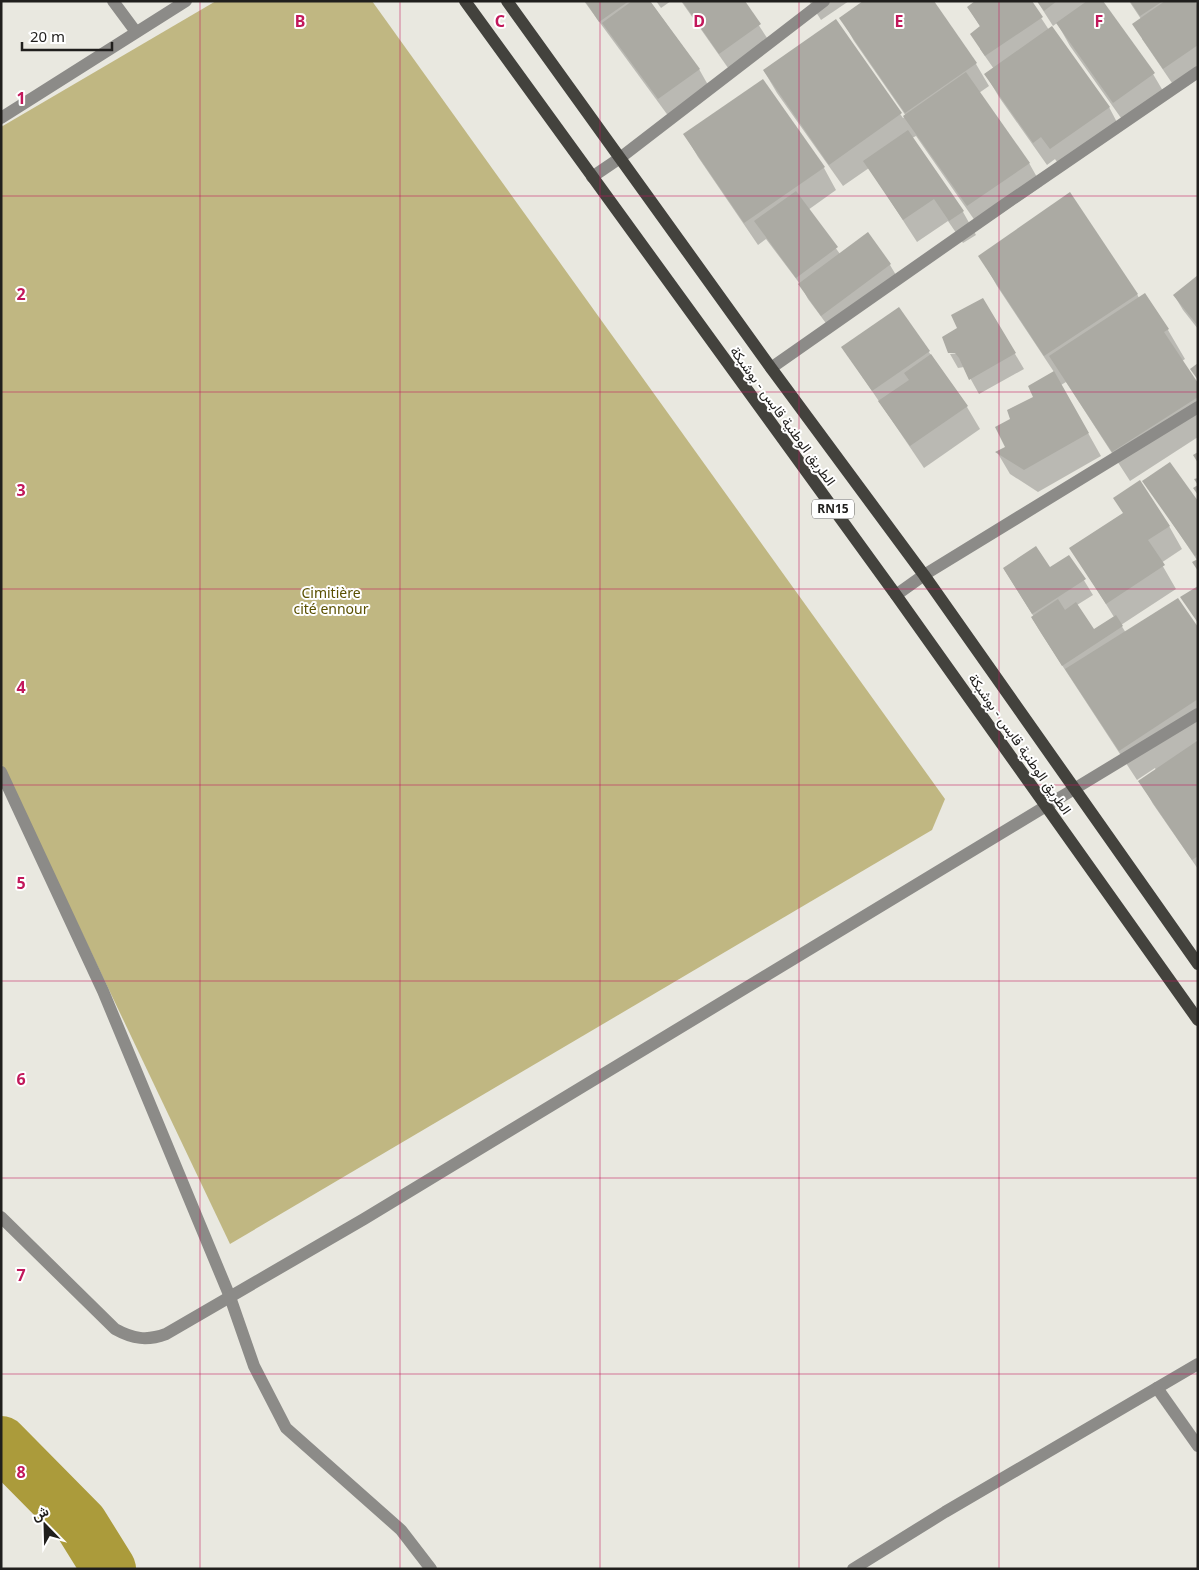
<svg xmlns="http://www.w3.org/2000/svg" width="1199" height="1570" viewBox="0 0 1199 1570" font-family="'Noto Sans',Vazirmatn,sans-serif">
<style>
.green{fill:#c0b782}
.shadow{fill:#0003}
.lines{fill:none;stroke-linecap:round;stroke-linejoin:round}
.river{stroke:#ab9b3b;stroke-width:54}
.building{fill:#abaaa3}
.street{stroke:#8c8b88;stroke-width:12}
.primary{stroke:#43423d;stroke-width:12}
.grid{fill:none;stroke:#c2185b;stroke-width:1;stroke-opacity:0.55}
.labels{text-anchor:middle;stroke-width:4;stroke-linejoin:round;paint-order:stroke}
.shield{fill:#fff;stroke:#636261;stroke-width:1}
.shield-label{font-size:12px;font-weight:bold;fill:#201f1d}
.street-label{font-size:14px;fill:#201f1d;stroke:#fff}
.park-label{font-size:14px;fill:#5a5001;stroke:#fff}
.grid-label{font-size:16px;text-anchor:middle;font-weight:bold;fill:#c2185b;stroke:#fff;stroke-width:4;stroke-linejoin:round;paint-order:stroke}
</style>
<rect width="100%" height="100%" fill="#e9e8e0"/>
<polygon class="green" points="216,1 372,1 945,799 932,830 230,1244 1,763 1,127"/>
<g class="shadow">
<polygon points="584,1 650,1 699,69 712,92 672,121"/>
<polygon points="656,1 671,1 661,8"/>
<polygon points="681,1 743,1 773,47 733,75"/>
<polygon points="809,1 849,1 821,20"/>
<polygon points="933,1 976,64 989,86 979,93 1029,163 1042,186 980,228 916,136 912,138 963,212 976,235 963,243 948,221 917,242 869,168 843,186 777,93 764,71 835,21 903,118 906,116 854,41 841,18"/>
<polygon points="1030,1 1049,30 1109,107 1121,130 1063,171 1055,159 1047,165 999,97 986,75 994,69 980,49 981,28 968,7"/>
<polygon points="1037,1 1102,1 1153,74 1166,96 1126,125 1070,46 1057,23 1053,26"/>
<polygon points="1129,1 1198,1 1198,66 1172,83 1142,39 1141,19"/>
<polygon points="685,135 824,168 836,190 808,210 840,254 868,234 890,265 899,280 831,330 808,299 800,284 766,239 758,245 698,157"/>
<polygon points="980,256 1137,294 1139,298 1145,295 1168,330 1185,359 1182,361 1198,385 1198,437 1130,481 1066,382 1061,385 1101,456 1038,492 1010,474 997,452 1006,448 1012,420 1034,397 1054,372 997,286"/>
<polygon points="1198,278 1198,329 1183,310 1174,295"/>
<polygon points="983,300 1024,369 979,394 964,367 958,368 950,354 961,353 951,352 949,353 943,338 959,328"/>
<polygon points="899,309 967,407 980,429 924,468 843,348"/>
<polygon points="1144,481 1198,504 1198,570 1197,560"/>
<polygon points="1169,526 1182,549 1161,563 1176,589 1121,625 1126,633 1198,629 1198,739 1196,741 1198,744 1198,869 1153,804 1140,781 1156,770 1155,768 1137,780 1041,633 1032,618 1034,617 1004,569 1050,569 1069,556 1093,595 1077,605 1093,631 1114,617 1071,548"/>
</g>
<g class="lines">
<polyline class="river" points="1,1443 81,1524 109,1569"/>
</g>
<g class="building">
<polygon points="585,1 629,1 599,22"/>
<polygon points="632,1 650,1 700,69 658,99 602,23"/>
<polygon points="682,1 745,1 761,24 719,54"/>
<polygon points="863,1 934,1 977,63 905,113 839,18"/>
<polygon points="975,1 1032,1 1043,17 985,56 970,34 980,26 967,7"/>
<polygon points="1037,1 1057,1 1044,11"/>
<polygon points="1087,1 1103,1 1155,73 1113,103 1056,23"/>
<polygon points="1130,1 1163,1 1140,16"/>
<polygon points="1165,1 1194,1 1198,6 1198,45 1163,69 1132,24"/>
<polygon points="836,19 902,113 829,165 763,70"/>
<polygon points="1052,26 1110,107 1050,149 1041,137 1033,143 984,74"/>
<polygon points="966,72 1030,163 967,206 903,116"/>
<polygon points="763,79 825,167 744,223 683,134"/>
<polygon points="908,130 964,211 949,221 934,199 903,220 863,161"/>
<polygon points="796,191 838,247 796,278 754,221"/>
<polygon points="1070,192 1138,294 1044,356 978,256"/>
<polygon points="868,232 891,264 821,316 798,284"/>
<polygon points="1198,275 1198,326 1173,295"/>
<polygon points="1145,293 1169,329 1164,332 1198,383 1198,397 1112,452 1049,356"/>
<polygon points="983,298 1016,353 969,380 959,358 955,353 948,353 942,337 957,328 951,315"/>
<polygon points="899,307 930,351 872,391 841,347"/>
<polygon points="931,354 968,406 910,446 878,401 909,380 904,373"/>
<polygon points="1198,363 1198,380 1190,369"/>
<polygon points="1054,371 1089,433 1024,470 995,452 1005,447 995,427 1010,419 1007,410 1033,397 1028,386"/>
<polygon points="1198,452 1198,463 1193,455"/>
<polygon points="1170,462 1198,501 1198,554 1195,556 1142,481"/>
<polygon points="1198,478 1198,495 1193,488 1198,485 1194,479"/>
<polygon points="1140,480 1170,526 1148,540 1165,565 1106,604 1069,548 1123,513 1113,498"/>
<polygon points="1036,546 1050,567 1069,555 1086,579 1032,614 1003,568"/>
<polygon points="1198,559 1198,571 1192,562"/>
<polygon points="1198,586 1198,623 1180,597"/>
<polygon points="1178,598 1198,627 1198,699 1119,751 1065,669"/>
<polygon points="1058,599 1065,610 1076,602 1094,629 1116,615 1123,626 1062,666 1031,617"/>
<polygon points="1197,741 1198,856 1192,860 1138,781"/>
</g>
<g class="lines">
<g class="street">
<polyline points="113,1 136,32"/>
<polyline points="1,118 186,1"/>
<polyline points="592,177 620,158 824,1"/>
<polyline points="771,368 1001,207 1198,72"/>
<polyline points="896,595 924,575 1198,407"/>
<polyline points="1,772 103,991 230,1297 254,1366 286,1428 401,1530 431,1569"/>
<path d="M1,1217L115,1329C133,1339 147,1341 166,1334L364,1219L1198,714"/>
<polyline points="1157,1388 1198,1446"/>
<polyline points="853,1569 945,1512 1198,1364"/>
</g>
<g class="primary">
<polyline points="465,1 896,595 1198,1020"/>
<polyline points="507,1 771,368 924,575 1198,964"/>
</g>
</g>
<path class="grid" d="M200,1V1569M400,1V1569M600,1V1569M799,1V1569M999,1V1569M1,196H1198M1,392H1198M1,589H1198M1,785H1198M1,981H1198M1,1178H1198M1,1374H1198"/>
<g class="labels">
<rect class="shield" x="812" y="499.5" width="42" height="19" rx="4"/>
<g class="shield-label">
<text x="833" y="513">RN15</text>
</g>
<g class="street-label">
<text transform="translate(783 416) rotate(54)" y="5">الطريق الوطنية قابس - بوشبكة</text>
<text transform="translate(1020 744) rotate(55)" y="5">الطريق الوطنية قابس - بوشبكة</text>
</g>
<g class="park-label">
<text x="331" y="598">Cimitière<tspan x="331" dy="16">cité ennour</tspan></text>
</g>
</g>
<g class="grid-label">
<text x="300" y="27">B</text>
<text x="500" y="27">C</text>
<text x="699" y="27">D</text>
<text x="899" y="27">E</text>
<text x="1099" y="27">F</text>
<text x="21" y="104">1</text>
<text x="21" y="300">2</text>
<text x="21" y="496">3</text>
<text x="21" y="693">4</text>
<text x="21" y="889">5</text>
<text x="21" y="1085">6</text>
<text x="21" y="1281">7</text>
<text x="21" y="1478">8</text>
</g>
<rect width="1199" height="1570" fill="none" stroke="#201f1d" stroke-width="5"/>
<g transform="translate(45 1525) rotate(337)" stroke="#ffffff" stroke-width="4" paint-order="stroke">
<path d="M0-4L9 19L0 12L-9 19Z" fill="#201f1d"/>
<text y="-8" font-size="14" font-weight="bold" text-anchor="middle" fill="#201f1d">ش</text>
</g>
<path d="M22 42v8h90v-8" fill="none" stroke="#201f1d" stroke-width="2.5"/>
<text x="30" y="42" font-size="15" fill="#201f1d" stroke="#ffffff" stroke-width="4" paint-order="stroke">20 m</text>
</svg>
